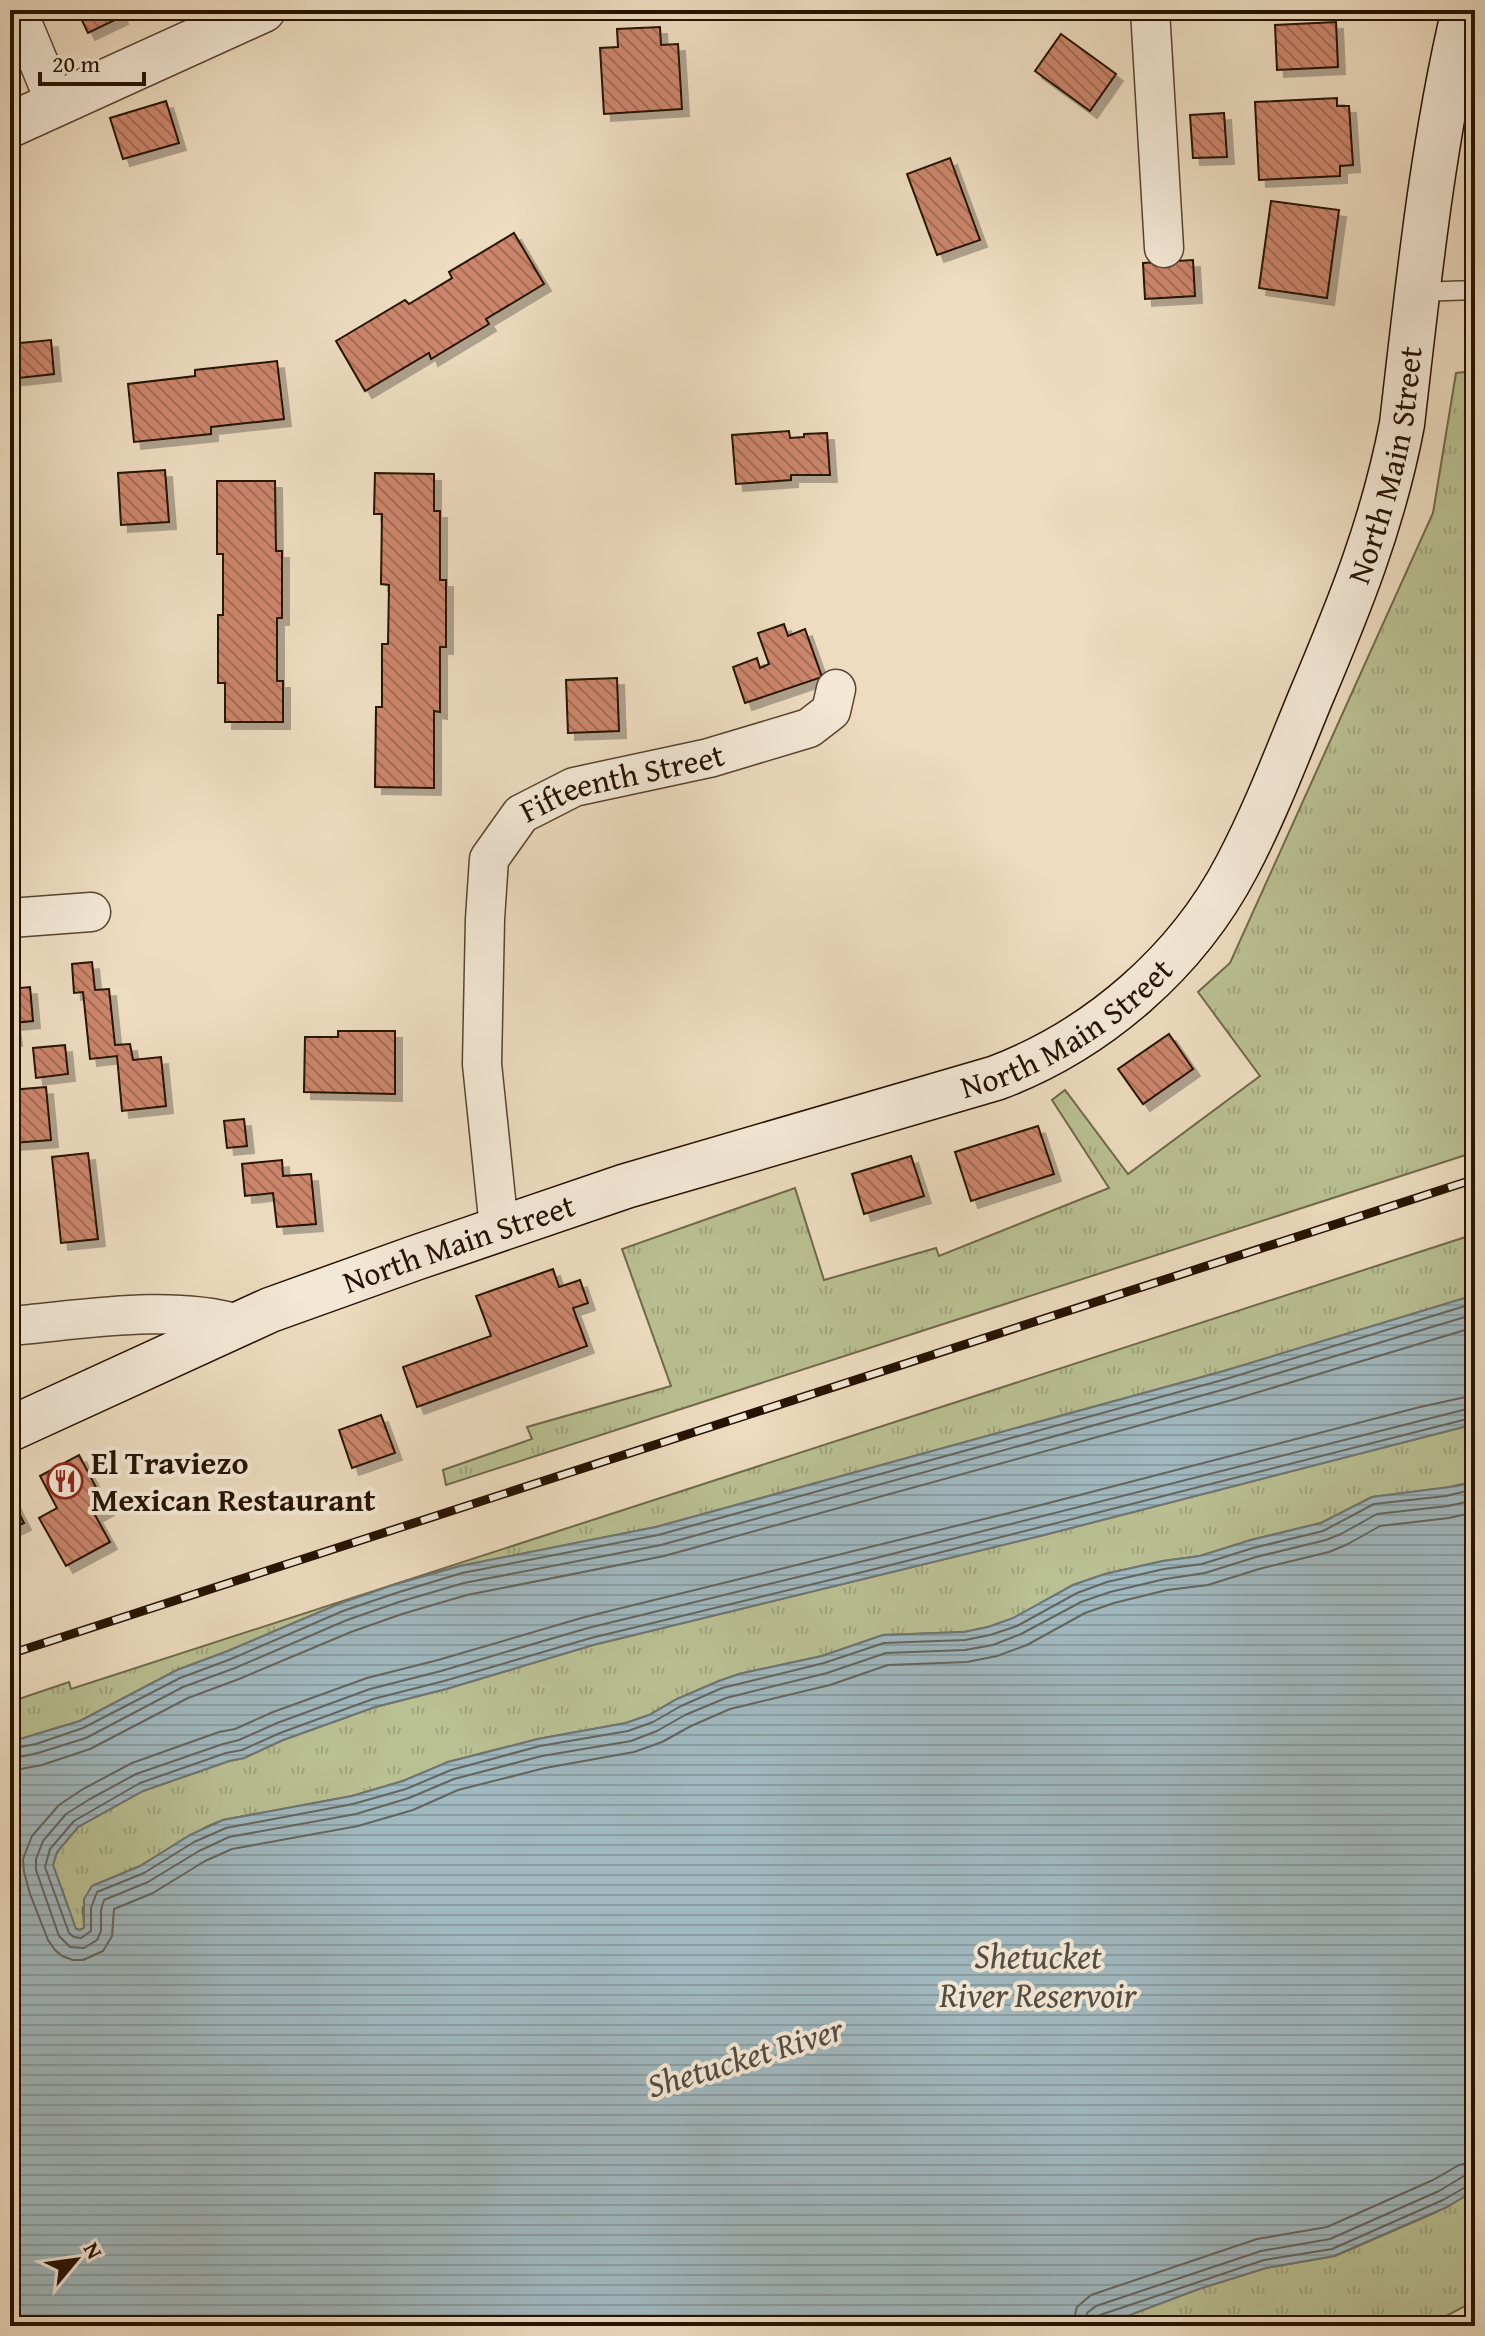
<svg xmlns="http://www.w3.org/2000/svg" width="1485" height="2336" viewBox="0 0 1485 2336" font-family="'Gentium Book Plus',serif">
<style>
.park{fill:url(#park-tufts);stroke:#706949;stroke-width:2}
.water{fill:url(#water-rules);stroke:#6f7673;stroke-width:2}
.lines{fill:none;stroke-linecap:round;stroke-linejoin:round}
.shore{stroke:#636560;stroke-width:2}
.building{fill:url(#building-back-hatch);stroke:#261200;stroke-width:2;filter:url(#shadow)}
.service-casing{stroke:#584430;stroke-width:21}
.minor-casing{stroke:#584430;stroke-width:41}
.tertiary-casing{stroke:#584430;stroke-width:47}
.secondary-casing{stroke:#261200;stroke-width:47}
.service{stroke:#f3e8d6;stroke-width:18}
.minor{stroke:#f3e8d6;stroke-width:38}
.tertiary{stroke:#f3e8d6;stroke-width:44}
.secondary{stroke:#f3e8d6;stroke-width:44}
.rail-casing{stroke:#261200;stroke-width:9}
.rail{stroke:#f3e8d6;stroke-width:6;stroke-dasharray:18;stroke-linecap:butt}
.labels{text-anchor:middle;stroke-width:8;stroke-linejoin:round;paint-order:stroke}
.street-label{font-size:32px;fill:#261200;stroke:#f3e8d6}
.poi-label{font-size:32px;font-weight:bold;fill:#261200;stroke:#f3e8d6;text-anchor:start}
.water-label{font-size:34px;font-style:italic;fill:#514c43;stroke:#f3e8d6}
</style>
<defs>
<pattern id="park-tufts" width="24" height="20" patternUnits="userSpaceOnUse" patternTransform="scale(2)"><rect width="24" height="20" fill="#b9c092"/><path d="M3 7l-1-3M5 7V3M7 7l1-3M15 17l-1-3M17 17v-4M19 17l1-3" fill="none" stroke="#9fa47c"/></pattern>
<pattern id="water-rules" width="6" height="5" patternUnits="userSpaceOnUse" patternTransform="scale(2)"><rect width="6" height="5" fill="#a0b8bf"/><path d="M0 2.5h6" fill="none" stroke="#8a9da2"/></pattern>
<pattern id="building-back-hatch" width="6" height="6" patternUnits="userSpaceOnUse" patternTransform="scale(2)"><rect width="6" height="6" fill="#cb866d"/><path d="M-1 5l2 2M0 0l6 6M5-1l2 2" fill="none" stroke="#a56c57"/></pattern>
<filter id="shadow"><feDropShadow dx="7" dy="7" stdDeviation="0" flood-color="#0004"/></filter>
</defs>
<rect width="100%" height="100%" fill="#eddcc0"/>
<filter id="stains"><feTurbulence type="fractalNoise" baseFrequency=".0025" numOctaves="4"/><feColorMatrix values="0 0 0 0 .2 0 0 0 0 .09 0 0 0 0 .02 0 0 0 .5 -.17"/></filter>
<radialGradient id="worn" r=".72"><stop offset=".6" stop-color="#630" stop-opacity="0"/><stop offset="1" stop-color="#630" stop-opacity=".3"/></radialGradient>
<g class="park">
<polygon points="1475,371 1475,1152 446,1485 443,1470 532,1439 527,1427 671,1386 622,1249 795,1188 824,1280 936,1248 939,1256 1109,1188 1052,1100 1065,1090 1128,1174 1260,1076 1198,992 1230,963 1433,513 1456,373"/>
<polygon points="1475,1234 1475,1295 1224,1371 656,1527 460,1566 393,1585 341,1603 228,1651 177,1670 80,1721 10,1742 10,1702 69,1682 71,1689"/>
<polygon points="1475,1424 1475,1481 1472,1482 1445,1488 1372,1497 1321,1523 1251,1540 1200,1556 1163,1561 1105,1574 1073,1585 1013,1619 988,1627 964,1632 883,1635 822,1656 739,1674 719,1681 677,1699 649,1715 626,1723 538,1739 448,1762 403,1781 352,1796 223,1820 206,1827 140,1866 92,1886 83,1908 84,1928 80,1930 76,1929 53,1865 57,1852 78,1827 143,1791 229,1761 244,1758 283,1740 375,1707 446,1689 593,1645 1044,1535"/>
<polygon points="1475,2190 1475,2301 1427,2326 1083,2326 1123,2317 1201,2288 1266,2268 1335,2256 1434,2213"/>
</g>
<polygon class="water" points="1475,1295 1475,1424 1044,1535 593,1645 446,1689 375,1707 283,1740 244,1758 229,1761 143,1791 78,1827 57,1852 53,1865 76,1929 80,1930 84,1928 84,1899 92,1886 140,1866 190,1835 223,1820 352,1796 403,1781 448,1762 538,1739 626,1723 649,1715 677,1699 719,1681 739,1674 822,1656 883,1635 964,1632 988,1627 1013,1618 1073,1585 1105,1574 1163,1561 1200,1556 1251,1540 1321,1523 1372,1497 1457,1486 1475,1481 1475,2190 1447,2207 1334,2256 1266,2268 1199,2289 1130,2315 1083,2326 10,2326 10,1742 80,1721 177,1670 228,1651 341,1603 393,1585 460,1566 656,1527 1224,1371"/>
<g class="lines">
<g class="shore">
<polyline points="1475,1395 1420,1407 1037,1506 585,1617 438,1660 367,1678 273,1712 235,1729 219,1732 132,1763 83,1789 59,1805 32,1836 23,1859 24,1872 30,1894 48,1940 55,1950 62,1956 73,1960 83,1960 103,1951 112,1936 114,1909 153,1893 205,1861 232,1849 358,1826 413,1810 458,1790 545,1768 634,1752 662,1742 691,1726 730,1709 830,1685 888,1665 967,1662 997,1656 1027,1645 1085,1613 1114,1603 1167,1590 1208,1585 1259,1569 1329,1552 1348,1544 1380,1526 1449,1518 1475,1512"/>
<polyline points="1475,1407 872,1559 588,1628 441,1671 370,1689 277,1723 239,1740 223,1744 136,1774 90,1799 66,1814 43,1841 36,1859 36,1870 59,1936 70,1947 84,1948 97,1940 101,1931 101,1910 104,1900 148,1882 199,1851 229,1837 356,1814 409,1798 454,1779 542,1756 631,1741 657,1731 685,1715 726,1698 827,1673 886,1653 965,1650 993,1645 1021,1634 1081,1602 1110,1592 1165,1579 1205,1573 1256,1557 1326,1540 1341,1534 1377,1514 1448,1506 1475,1500"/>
<polyline points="1475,1417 875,1569 591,1638 444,1681 373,1699 280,1733 242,1750 226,1753 140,1783 74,1821 50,1849 45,1867 69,1933 74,1937 81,1938 91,1931 91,1908 97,1892 144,1873 194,1842 226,1828 353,1804 406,1789 451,1770 540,1746 628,1731 653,1722 681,1706 722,1688 824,1663 884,1643 965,1640 990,1635 1017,1626 1077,1593 1107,1582 1164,1569 1202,1564 1253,1548 1323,1531 1374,1504 1446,1496 1475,1489"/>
<polyline points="10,1749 36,1744 83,1728 180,1678 231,1659 343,1611 396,1593 462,1573 658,1535 1226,1379 1475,1303"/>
<polyline points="10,1759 38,1753 86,1738 183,1687 235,1668 347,1620 399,1602 464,1583 661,1545 1229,1388 1475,1314"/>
<polyline points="10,1771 42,1765 90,1749 188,1698 239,1679 351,1632 402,1614 467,1595 664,1556 1232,1400 1475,1327"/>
<polyline points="1072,2326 1077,2307 1091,2295 1257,2239 1327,2227 1433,2180 1459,2165 1475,2162"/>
<polyline points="1084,2326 1087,2313 1096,2306 1261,2251 1330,2239 1439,2191 1464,2176 1475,2174"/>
<polyline points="1094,2326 1095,2320 1100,2315 1264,2260 1332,2249 1443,2200 1469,2185 1475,2184"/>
</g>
</g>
<g class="building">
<polygon points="77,10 118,10 121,17 88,33"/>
<polygon points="1336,22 1338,67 1277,70 1275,25"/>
<polygon points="660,27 661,45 678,44 682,109 604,114 600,48 618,47 617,29"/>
<polygon points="1061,34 1116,74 1090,111 1035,71"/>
<polygon points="1337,98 1337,106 1349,106 1353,165 1340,166 1340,176 1259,180 1255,102"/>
<polygon points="166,101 179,143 123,159 110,118"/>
<polygon points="1224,113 1227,157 1193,158 1190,115"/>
<polygon points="950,158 980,240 937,255 907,174"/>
<polygon points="1271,201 1339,210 1327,298 1259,288"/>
<polygon points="514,233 544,284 486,319 489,324 431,359 429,353 365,391 336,341 405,300 409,304 452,278 449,272"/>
<polygon points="1193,260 1195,296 1145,299 1143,263"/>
<polygon points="51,340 54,374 10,379 10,344"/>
<polygon points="277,361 284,419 211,427 211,434 134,442 128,384 195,376 195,370"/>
<polygon points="789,431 790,438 804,437 804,434 827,433 830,475 791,475 791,480 736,484 732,435"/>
<polygon points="165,470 169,522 121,525 118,473"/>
<polygon points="375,473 434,474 434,511 440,511 440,580 446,580 446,647 440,647 440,712 434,711 434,788 375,787 376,707 382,707 382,644 388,644 389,585 381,584 382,514 374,514"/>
<polygon points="217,481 275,481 276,551 282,551 282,618 277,618 277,681 283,681 283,722 225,722 225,683 218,683 218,615 223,615 223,554 217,554"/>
<polygon points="784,624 788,636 805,629 822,677 745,703 733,667 757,658 760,668 769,664 758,633"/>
<polygon points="617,678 619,731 568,733 566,680"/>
<polygon points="92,962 95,990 109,989 115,1045 130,1044 133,1060 161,1057 166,1106 122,1111 117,1056 90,1059 83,992 74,993 72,964"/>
<polygon points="10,984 10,989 30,987 33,1021 13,1023 15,1039 10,1040"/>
<polygon points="338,1031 395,1031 395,1094 304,1092 305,1037 338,1037"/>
<polygon points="1169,1034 1193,1069 1143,1104 1118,1069"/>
<polygon points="65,1045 68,1074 36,1078 33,1048"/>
<polygon points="46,1087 51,1140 13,1143 10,1090"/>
<polygon points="244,1119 247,1146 227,1148 224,1121"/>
<polygon points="1038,1126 1054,1174 971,1201 955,1152"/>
<polygon points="88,1153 98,1239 61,1243 52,1157"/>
<polygon points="911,1156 924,1196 864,1214 852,1174"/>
<polygon points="282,1160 283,1176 311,1174 316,1224 277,1227 273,1193 245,1196 242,1164"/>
<polygon points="553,1269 559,1287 580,1280 588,1303 573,1308 587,1346 417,1407 403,1367 491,1336 476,1296"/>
<polygon points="381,1415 395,1453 352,1468 339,1430"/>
<polygon points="79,1455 107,1508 95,1515 110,1542 66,1566 39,1518 57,1508 40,1476"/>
<polygon points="10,1495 24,1523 10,1530"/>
</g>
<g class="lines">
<defs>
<polyline id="service" points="1418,292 1475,290"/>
<g id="minor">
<polyline points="17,10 56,104"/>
<polyline points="1150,10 1164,248"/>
<polyline points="10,918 91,912"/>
<path id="s1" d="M499,1228L482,1064L485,919L489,859L521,814L574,787L709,758L809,728L831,711L836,689"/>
<path d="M10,1326C82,1320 168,1304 239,1324"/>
</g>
<polyline id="tertiary" points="10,125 263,10"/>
<g id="secondary">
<path id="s2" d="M10,1429L270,1310L415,1258L626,1186L996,1078C1097,1040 1187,962 1237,866C1265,813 1287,755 1310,699C1349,607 1383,524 1402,424C1418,286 1432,146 1464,10"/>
</g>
</defs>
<use href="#service" class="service-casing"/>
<use href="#minor" class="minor-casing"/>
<use href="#tertiary" class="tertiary-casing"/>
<use href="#secondary" class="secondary-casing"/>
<use href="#service" class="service"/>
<use href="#minor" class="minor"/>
<use href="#tertiary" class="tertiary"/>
<use href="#secondary" class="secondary"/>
<defs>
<polyline id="rail" points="10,1654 1475,1179"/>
</defs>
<use href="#rail" class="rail-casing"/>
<use href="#rail" class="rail"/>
</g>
<defs>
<symbol id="restaurant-ring" viewBox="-11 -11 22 22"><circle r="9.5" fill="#f3e8d6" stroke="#8f2418" stroke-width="1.5"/><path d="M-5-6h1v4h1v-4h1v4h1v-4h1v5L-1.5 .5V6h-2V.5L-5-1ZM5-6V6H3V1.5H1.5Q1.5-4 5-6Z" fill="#8f2418"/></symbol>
</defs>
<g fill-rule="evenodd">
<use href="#restaurant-ring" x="45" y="1461" width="40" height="40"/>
</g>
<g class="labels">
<g class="street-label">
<text dy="11" stroke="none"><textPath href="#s2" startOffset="1806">North Main Street</textPath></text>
<text dy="11" stroke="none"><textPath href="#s1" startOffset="532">Fifteenth Street</textPath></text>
<text dy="11" stroke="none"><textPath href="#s2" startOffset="1134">North Main Street</textPath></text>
<text dy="11" stroke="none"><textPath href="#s2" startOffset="486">North Main Street</textPath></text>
</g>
<g class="poi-label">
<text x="91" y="1474">El Traviezo<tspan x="91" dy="37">Mexican Restaurant</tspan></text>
</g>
<g class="water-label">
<text x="1038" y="1968">Shetucket<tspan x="1038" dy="39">River Reservoir</tspan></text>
<text transform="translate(745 2057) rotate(-17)" y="12">Shetucket River</text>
</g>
</g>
<rect width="1485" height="2336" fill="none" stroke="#eddcc0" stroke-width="40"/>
<rect x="12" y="12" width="1461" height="2312" fill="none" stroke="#261200" stroke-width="4"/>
<rect x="20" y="20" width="1445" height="2296" fill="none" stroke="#261200" stroke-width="2"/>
<g transform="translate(76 2260) rotate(61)" stroke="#f3e8d6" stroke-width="6" paint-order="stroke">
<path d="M0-6L14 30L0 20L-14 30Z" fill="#261200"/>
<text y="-12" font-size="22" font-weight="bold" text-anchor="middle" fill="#261200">N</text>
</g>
<path d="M40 72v12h104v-12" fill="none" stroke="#261200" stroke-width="4"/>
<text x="52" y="72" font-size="24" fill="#261200" stroke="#f3e8d6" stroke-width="6" paint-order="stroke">20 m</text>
<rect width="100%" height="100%" filter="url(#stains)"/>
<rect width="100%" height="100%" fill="url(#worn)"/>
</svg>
